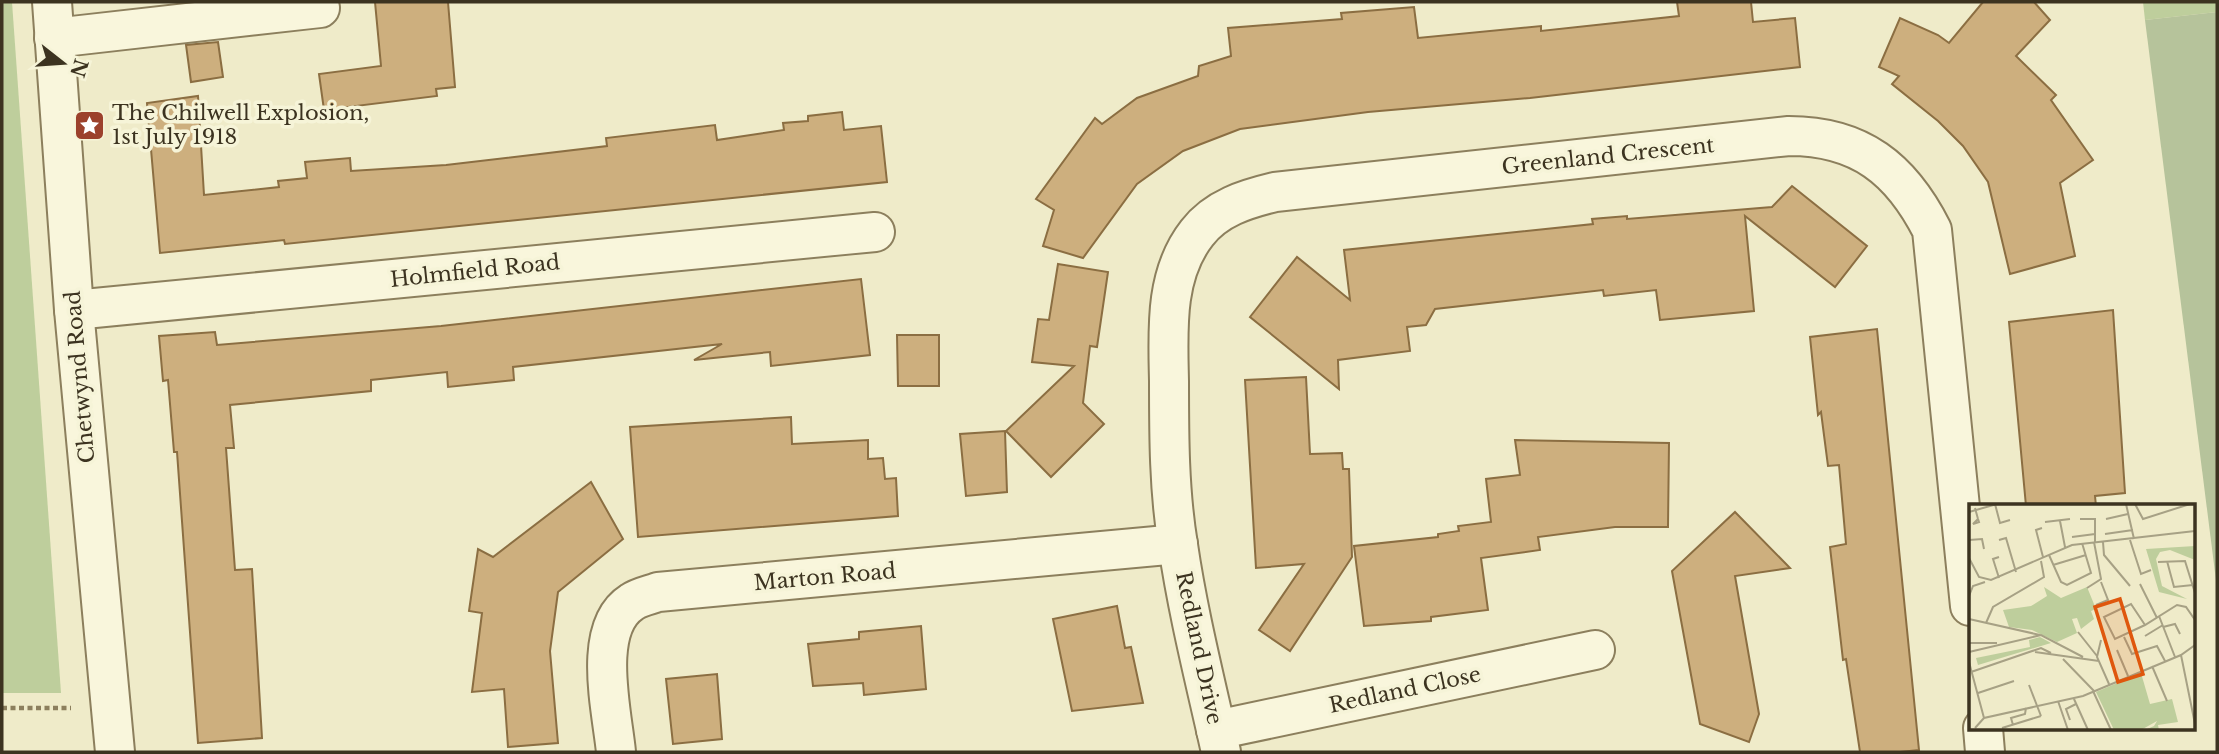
<svg xmlns="http://www.w3.org/2000/svg" width="2219" height="754" viewBox="0 0 2219 754" font-family="'Libre Baskerville',serif">
<style>
.green{fill:#bece9c}
.cemetery{fill:#b6c39b}
.building{fill:#cdaf7e;stroke:#8b6e42;stroke-width:2}
.lines{fill:none;stroke-linecap:round;stroke-linejoin:round}
.street-casing{stroke:#8c7f5d;stroke-width:42}
.path{stroke:#8c7f5d;stroke-width:4.5;stroke-dasharray:5 3.5;stroke-linecap:butt}
.street{stroke:#f9f6dc;stroke-width:38}
.labels{text-anchor:middle;stroke-width:7;stroke-linejoin:round;paint-order:stroke}
.poi-label{font-size:21px;fill:#3c3320;stroke:#f6f4d8;text-anchor:start}
.street-label{font-size:21px;fill:#3c3320;stroke:#f6f4d8}
.inset-road{fill:none;stroke:#a7a185;stroke-width:2}
.view{fill:#df570d;fill-opacity:0.15;stroke:#df570d;stroke-width:3.5}
.inset-edge{fill:none;stroke:#3c3320;stroke-width:3.5}
</style>
<rect width="100%" height="100%" fill="#efebc9"/>
<g class="green">
<polygon points="2,2 12,2 61,693 2,693"/>
<polygon points="2143,2 2217,2 2217,12 2145,20"/>
</g>
<polygon class="cemetery" points="2217,12 2217,588 2145,20"/>
<g class="building">
<polygon points="375,2 448,2 455,87 436,89 437,96 324,110 319,74 381,66"/>
<polygon points="1677,2 1751,2 1753,22 1795,18 1800,67 1530,98 1368,112 1240,129 1183,151 1137,184 1083,258 1043,246 1054,210 1036,199 1095,118 1102,124 1137,98 1198,76 1199,66 1231,56 1228,28 1342,19 1341,13 1414,7 1418,38 1541,26 1541,31 1679,16"/>
<polygon points="1983,2 2034,2 2050,20 2016,56 2056,95 2051,100 2093,160 2060,183 2075,256 2010,274 1988,182 1963,146 1938,121 1892,84 1899,76 1879,67 1900,18 1938,35 1949,43"/>
<polygon points="218,42 223,77 191,82 186,45"/>
<polygon points="198,96 204,195 279,187 278,181 307,178 305,162 350,158 351,171 446,165 607,146 606,138 715,125 717,140 784,130 783,123 808,121 808,116 842,112 844,130 881,126 887,182 285,244 284,240 160,253 147,103"/>
<polygon points="1792,186 1867,246 1835,287 1745,216 1754,311 1660,320 1656,290 1604,296 1603,290 1435,309 1426,325 1407,327 1410,351 1338,360 1339,389 1250,317 1297,257 1350,300 1344,250 1593,224 1592,219 1627,216 1627,219 1772,207"/>
<polygon points="1058,264 1108,272 1097,347 1090,346 1083,403 1104,424 1051,477 1006,431 1074,366 1032,362 1038,319 1049,320"/>
<polygon points="861,279 870,355 771,366 770,352 694,360 722,344 513,367 514,380 448,387 447,372 371,380 371,391 230,405 234,448 226,448 235,570 252,569 262,738 198,743 177,452 174,452 168,380 163,381 159,336 215,332 217,345 441,326"/>
<polygon points="2113,310 2125,493 2095,496 2096,506 2026,506 2009,322"/>
<polygon points="1877,329 1919,750 1900,752 1860,752 1846,659 1843,660 1830,547 1846,544 1839,465 1828,466 1821,412 1818,415 1810,337"/>
<polygon points="897,335 939,335 939,386 898,386"/>
<polygon points="1306,377 1310,454 1342,453 1343,469 1349,469 1352,557 1290,651 1259,630 1304,564 1256,568 1245,380"/>
<polygon points="791,417 792,444 868,440 868,459 883,458 885,479 896,478 898,516 638,537 630,427"/>
<polygon points="1005,431 1007,492 966,496 960,434"/>
<polygon points="1515,440 1669,443 1668,527 1615,527 1538,537 1540,550 1481,558 1488,610 1431,617 1431,621 1364,626 1354,546 1438,537 1438,534 1459,531 1458,526 1491,522 1486,479 1520,475"/>
<polygon points="591,482 623,539 558,592 550,651 558,743 508,747 504,689 472,692 482,613 469,611 478,549 493,557"/>
<polygon points="1735,512 1790,568 1735,576 1759,714 1749,742 1700,724 1672,571"/>
<polygon points="1117,606 1125,648 1131,647 1143,703 1072,711 1053,619"/>
<polygon points="921,626 926,689 864,695 863,683 813,686 808,644 859,639 859,632"/>
<polygon points="717,674 722,739 673,744 666,679"/>
</g>
<g class="lines">
<defs>
<g id="street">
<polyline points="52,2 74,310 115,752"/>
<polyline points="54,38 320,8"/>
<polyline points="74,310 875,232"/>
<polyline points="1983,728 1985,752"/>
<polyline points="1216,730 1595,650"/>
<path d="M616,752C612,711 591,628 632,602C639,597 650,595 658,592L1178,544"/>
<path d="M1221,752C1206,684 1188,614 1178,545C1169,491 1169,435 1169,381C1168,331 1164,275 1197,233C1216,208 1246,199 1275,192L1789,136C1860,136 1901,169 1932,230L1970,606"/>
</g>
</defs>
<use href="#street" class="street-casing"/>
<polyline class="path" points="2,708 71,708"/>
<use href="#street" class="street"/>
</g>
<defs>
<symbol id="sight-square" viewBox="-11 -11 22 22"><rect x="-9" y="-9" width="18" height="18" rx="4" fill="#9c412c" stroke="#f6f4d8"/><path d="M0-6L1.8-2.2L6-1.7L2.9 1.2L3.7 5.4L0 3.3L-3.7 5.4L-2.9 1.2L-6-1.7L-1.8-2.2Z" fill="#fff"/></symbol>
</defs>
<g fill-rule="evenodd">
<use href="#sight-square" x="72" y="108" width="35" height="35"/>
</g>
<g class="labels">
<g class="poi-label">
<text x="112" y="120">The Chilwell Explosion,<tspan x="112" dy="24">1st July 1918</tspan></text>
</g>
<g class="street-label">
<text transform="translate(1608 156) rotate(-6)" y="7">Greenland Crescent</text>
<text transform="translate(475 271) rotate(-6)" y="7">Holmfield Road</text>
<text transform="translate(80 377) rotate(-95)" y="7">Chetwynd Road</text>
<text transform="translate(825 577) rotate(-5)" y="7">Marton Road</text>
<text transform="translate(1199 648) rotate(78)" y="7">Redland Drive</text>
<text transform="translate(1405 690) rotate(-12)" y="7">Redland Close</text>
</g>
</g>
<g transform="translate(1969 504)">
<rect width="226" height="226" fill="#efebc9"/>
<path d="M226,42V56L201,46L191,48L187,55L193,82L218,95L190,88L177,45ZM75,83L92,94L118,83L127,105L122,107L125,115L112,125L108,114L103,115L108,129L88,138L63,126L40,123L34,106L62,102L78,92ZM71,133L82,139L9,161L7,154L61,143L60,136ZM172,169L181,200L203,195L209,218L189,221L190,226H176L185,222L188,217L172,226H145L127,188Z" fill="#bece9c"/>
<path class="inset-road" d="M26,0L31,19L41,16M157,0L165,35M166,0L174,15L221,0M6,4L9,15L10,18L4,20L9,15M0,8L28,0M111,15H126V38M137,15L159,10M91,17L96,43M76,18L101,15M73,24L67,26L74,53M136,30L164,26M103,33L126,30M0,36L13,35L15,45M30,36L37,34L47,68M161,36L172,70L182,66M134,38L135,51L161,82M80,51L92,78L98,81L122,69L113,39M0,54L10,73L22,76L103,41L226,27M198,57L205,83L224,81M189,58L216,57L226,89M84,61L117,51M30,74L24,55L30,53M171,80L188,114M118,84L132,75L125,38M0,92L4,82L16,78M127,101L139,96L132,78M190,112L206,153M0,115L71,131M17,119L24,103L75,73L72,57M176,121L162,100L135,113L146,135L176,121L208,101L217,103L226,116M194,123L206,120L211,130M109,128L128,152M176,132L194,121M155,133L163,150L188,142L196,157M132,136L128,153L140,180M0,139H28M148,146L159,172M0,148L72,131L114,153M66,148L130,157M212,151L226,220M94,155L125,187M0,158L15,214M183,162L198,197M2,168L72,144L82,149M60,181L72,212M124,187L142,226M9,189L45,177M105,195L119,226M89,197L99,226M101,216L97,205L107,200M44,221L42,214L56,210L57,204M6,224L15,214L114,192L212,151L226,141M33,224L72,212"/>
<path class="view" d="M151,95L174,170L149,178L126,103Z"/>
<rect width="226" height="226" class="inset-edge"/>
</g>
<rect width="2219" height="754" fill="none" stroke="#3c3320" stroke-width="7"/>
<g transform="translate(63 63) rotate(107)" stroke="#f6f4d8" stroke-width="5" paint-order="stroke">
<path d="M0-5L12 26L0 18L-12 26Z" fill="#3c3320"/>
<text y="-10" font-size="19" font-weight="bold" text-anchor="middle" fill="#3c3320">N</text>
</g>
</svg>
